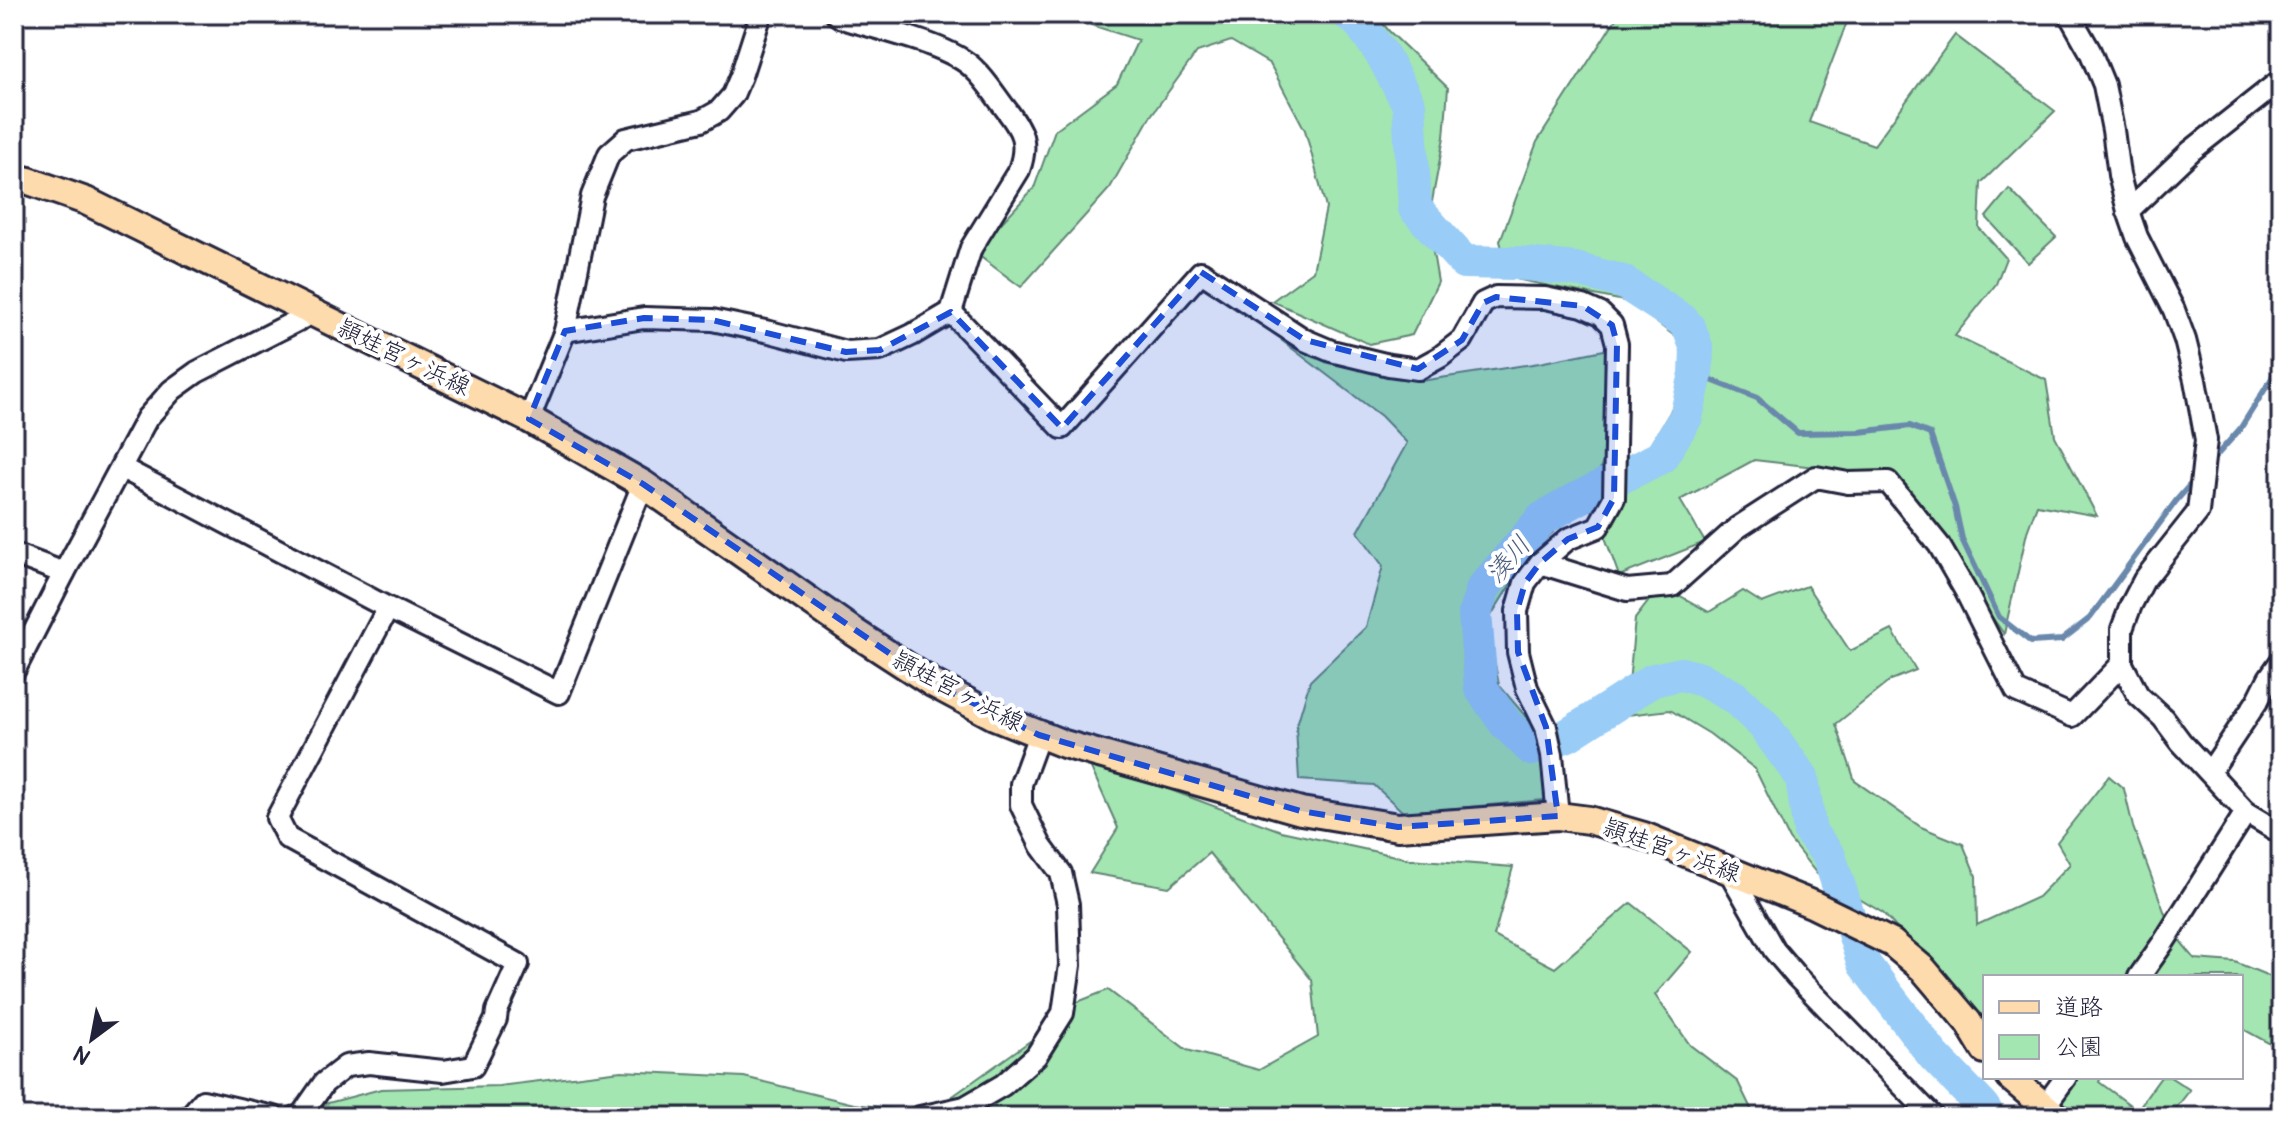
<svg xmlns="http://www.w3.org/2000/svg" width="2295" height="1131" viewBox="0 0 2295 1131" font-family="Pangolin,'Klee One',sans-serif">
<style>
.green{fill:#a3e6b1;stroke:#628476;stroke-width:2}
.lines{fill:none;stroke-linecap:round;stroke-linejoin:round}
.stream{stroke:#6988ab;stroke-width:6}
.river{stroke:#99ccf6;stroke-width:34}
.minor-casing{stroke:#22223b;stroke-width:26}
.major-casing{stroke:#22223b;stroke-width:32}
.minor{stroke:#fff;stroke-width:20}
.major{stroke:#fedbac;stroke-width:26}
.marked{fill:#1d4ed8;fill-opacity:0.2;stroke:#1d4ed8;stroke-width:6;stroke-dasharray:16 10;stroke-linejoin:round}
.labels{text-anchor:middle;stroke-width:8;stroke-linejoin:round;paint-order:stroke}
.street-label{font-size:24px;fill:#22223b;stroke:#fff}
.water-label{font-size:26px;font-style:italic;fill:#4c5e7c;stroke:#fff}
</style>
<rect width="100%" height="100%" fill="#fff"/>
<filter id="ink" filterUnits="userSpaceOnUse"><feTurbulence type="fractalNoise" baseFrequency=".0125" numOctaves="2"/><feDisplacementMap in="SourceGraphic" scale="16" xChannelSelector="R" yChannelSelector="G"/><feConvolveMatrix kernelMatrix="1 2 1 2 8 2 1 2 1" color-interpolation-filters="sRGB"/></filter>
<g filter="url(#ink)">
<g class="green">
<polygon points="1082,14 1375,14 1389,31 1448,88 1444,137 1428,223 1438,282 1412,335 1369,344 1272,301 1313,271 1326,208 1305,130 1270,64 1231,41 1197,52 1150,117 1110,188 1021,287 974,252 1034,188 1055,130 1117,84 1138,40 1091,25"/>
<polygon points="1619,14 1850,14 1809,122 1874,145 1955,35 2055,111 1981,183 1979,228 2006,258 1996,284 1955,336 2046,380 2055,436 2097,516 2037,505 2027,532 2004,634 1905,494 1815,467 1754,460 1680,500 1705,542 1619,576 1601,526 1670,412 1696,352 1629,302 1510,278 1500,241 1537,142"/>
<polygon points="2009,189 2056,237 2028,263 1986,217"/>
<polygon points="1281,340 1341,359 1421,381 1539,363 1609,349 1610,443 1590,497 1529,555 1487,622 1499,685 1544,738 1565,798 1404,813 1374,785 1299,780 1296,728 1310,681 1366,627 1383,566 1358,532 1407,443 1381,416"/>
<polygon points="1661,585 1709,612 1743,591 1762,603 1807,586 1850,651 1892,630 1916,670 1891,680 1836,724 1855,781 1921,827 1963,844 1976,876 1977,925 2038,897 2070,864 2057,842 2109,776 2124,789 2133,827 2171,930 2195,959 2235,962 2281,981 2281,1032 2272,1045 2241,1028 2241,977 1985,977 1985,1022 1983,1023 1883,913 1817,874 1789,839 1755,769 1710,734 1670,710 1626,715 1635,619"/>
<polygon points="1087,759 1281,831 1409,859 1513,867 1494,936 1555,968 1631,903 1692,952 1655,995 1690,1045 1738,1082 1755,1117 275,1117 381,1089 499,1086 621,1071 744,1077 854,1104 929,1113 1037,1036 1067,1006 1108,990 1187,1050 1259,1070 1318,1037 1312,980 1209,853 1169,887 1090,873 1118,828"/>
<polygon points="2066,1077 2101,1077 2099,1082 2137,1110 2161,1077 2170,1077 2190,1090 2169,1117 2072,1117 2058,1104"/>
</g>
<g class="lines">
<g class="stream">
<polyline points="1696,374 1757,398 1798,433 1859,432 1910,426 1930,434 1955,507 1962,539 1999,617 2031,642 2062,640 2090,618 2176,501 2196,478"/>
<polyline points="2209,464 2240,429 2272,378 2281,346"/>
</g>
<polyline class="river" points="1348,14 1360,23 1383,56 1409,105 1415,208 1464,262 1515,263 1575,269 1623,282 1682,320 1689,328 1697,349 1696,374 1686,417 1661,457 1577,499 1542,519 1483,588 1475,613 1481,688 1506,724 1532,749 1568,735 1653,680 1681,674 1703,680 1734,697 1763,724 1802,778 1810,832 1829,856 1864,964 1933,1055 1982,1106 1989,1117"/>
<defs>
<g id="minor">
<polyline points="2069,14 2090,51 2104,85 2113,130 2119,175 2128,211 2137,237 2174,310 2185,340 2195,380 2206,440 2198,512 2144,580 2131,605 2122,629 2122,664 2138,695 2163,718 2181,742 2246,812 2281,833"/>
<polyline points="2128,211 2191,151 2281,80"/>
<polyline points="951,312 1062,428 1201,272 1305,340 1331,351 1389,365 1418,369 1440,357 1462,340 1483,303 1496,297 1545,298 1583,306 1601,314 1612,325 1617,344 1614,498 1598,527 1568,539 1540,563"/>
<path d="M565,331L644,318L712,320L770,332L846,352L880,350L912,335L951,312L971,248L1019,170C1029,142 1022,130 1005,108C995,95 986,80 974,69C950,44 876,29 842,18L836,14"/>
<polyline points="529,419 565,331 592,196 609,154 626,139 701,121 719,111 733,95 741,76 761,14"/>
<polyline points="122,468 388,608 559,693 643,484"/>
<polyline points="14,554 64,573"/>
<polyline points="14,671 64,573 147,418 172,390 197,372 314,312"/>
<polyline points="2210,772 2258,700 2269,678 2281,661"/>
<polyline points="1558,816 1552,755 1546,727 1527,688 1518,652 1517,611 1525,583 1540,563 1627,590 1672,586 1737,528 1816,477 1848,483 1888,482 1939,545 1965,590 2016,691 2072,716 2122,664"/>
<polyline points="1729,871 1774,950 1797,977 1933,1117"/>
<polyline points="2139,977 2163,943 2246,812"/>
<polyline points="189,1117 203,1101 274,1117"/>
<polyline points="296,1117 301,1116 324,1083 346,1066 369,1063 443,1071 473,1066 496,1019 497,1011 518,964 287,838 277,818 388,608"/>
<polyline points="920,1117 965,1107 1003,1085 1036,1056 1063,1013 1070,965 1068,904 1061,873 1041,846 1021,805 1021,784 1039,735"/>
<polyline points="2032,1117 2045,1106 2066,1077"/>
</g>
<g id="major">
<polyline points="14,178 29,181 86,201 529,419 643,484 854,632 934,684 994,716 1064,744 1301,811 1398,827 1558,816 1589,820 1644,836 1814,905 1892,943 1923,969 1968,1022 1985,1050"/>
<polyline points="2010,1077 2057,1117"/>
</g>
</defs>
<use href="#minor" class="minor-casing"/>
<use href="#major" class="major-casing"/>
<use href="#minor" class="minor"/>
<use href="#major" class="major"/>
</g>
</g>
<path class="marked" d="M1201,272L1305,340L1418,369L1462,340L1483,303L1496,297L1583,306L1612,325L1617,344L1614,498L1598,527L1568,539L1540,563L1525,583L1517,611L1518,652L1546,727L1558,816L1398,827L1301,811L1039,735L934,684L643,484L529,419L565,331L644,318L712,320L846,352L880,350L951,312L1062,428Z"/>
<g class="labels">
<g class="street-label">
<text transform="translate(404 357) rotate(26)" y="8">頴娃宮ヶ浜線</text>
<text transform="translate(958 691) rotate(28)" y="8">頴娃宮ヶ浜線</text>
<text transform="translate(1672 850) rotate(20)" y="8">頴娃宮ヶ浜線</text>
</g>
<g class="water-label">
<text transform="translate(1508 559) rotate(-49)" y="9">湊川</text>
</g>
</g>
<rect width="2295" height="1131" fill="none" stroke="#fff" stroke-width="48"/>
<rect x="24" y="24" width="2247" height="1083" fill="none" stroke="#22223b" stroke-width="3" filter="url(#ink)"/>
<rect x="1983" y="975" width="260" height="104" fill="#ffffff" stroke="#a7a7b1" stroke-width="2"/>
<rect x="1999" y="1001" width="40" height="12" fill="#fedbac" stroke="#a7a7b1" stroke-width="2"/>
<text x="2055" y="1015" font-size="24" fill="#22223b">道路</text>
<rect x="1999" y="1035" width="40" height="24" fill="#a3e6b1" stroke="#a7a7b1" stroke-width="2"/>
<text x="2055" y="1055" font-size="24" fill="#22223b">公園</text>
<g transform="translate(92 1039) rotate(212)" stroke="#ffffff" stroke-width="6" paint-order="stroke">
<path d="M0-6L14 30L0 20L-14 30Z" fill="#22223b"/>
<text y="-12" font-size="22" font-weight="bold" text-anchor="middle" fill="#22223b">N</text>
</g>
</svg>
